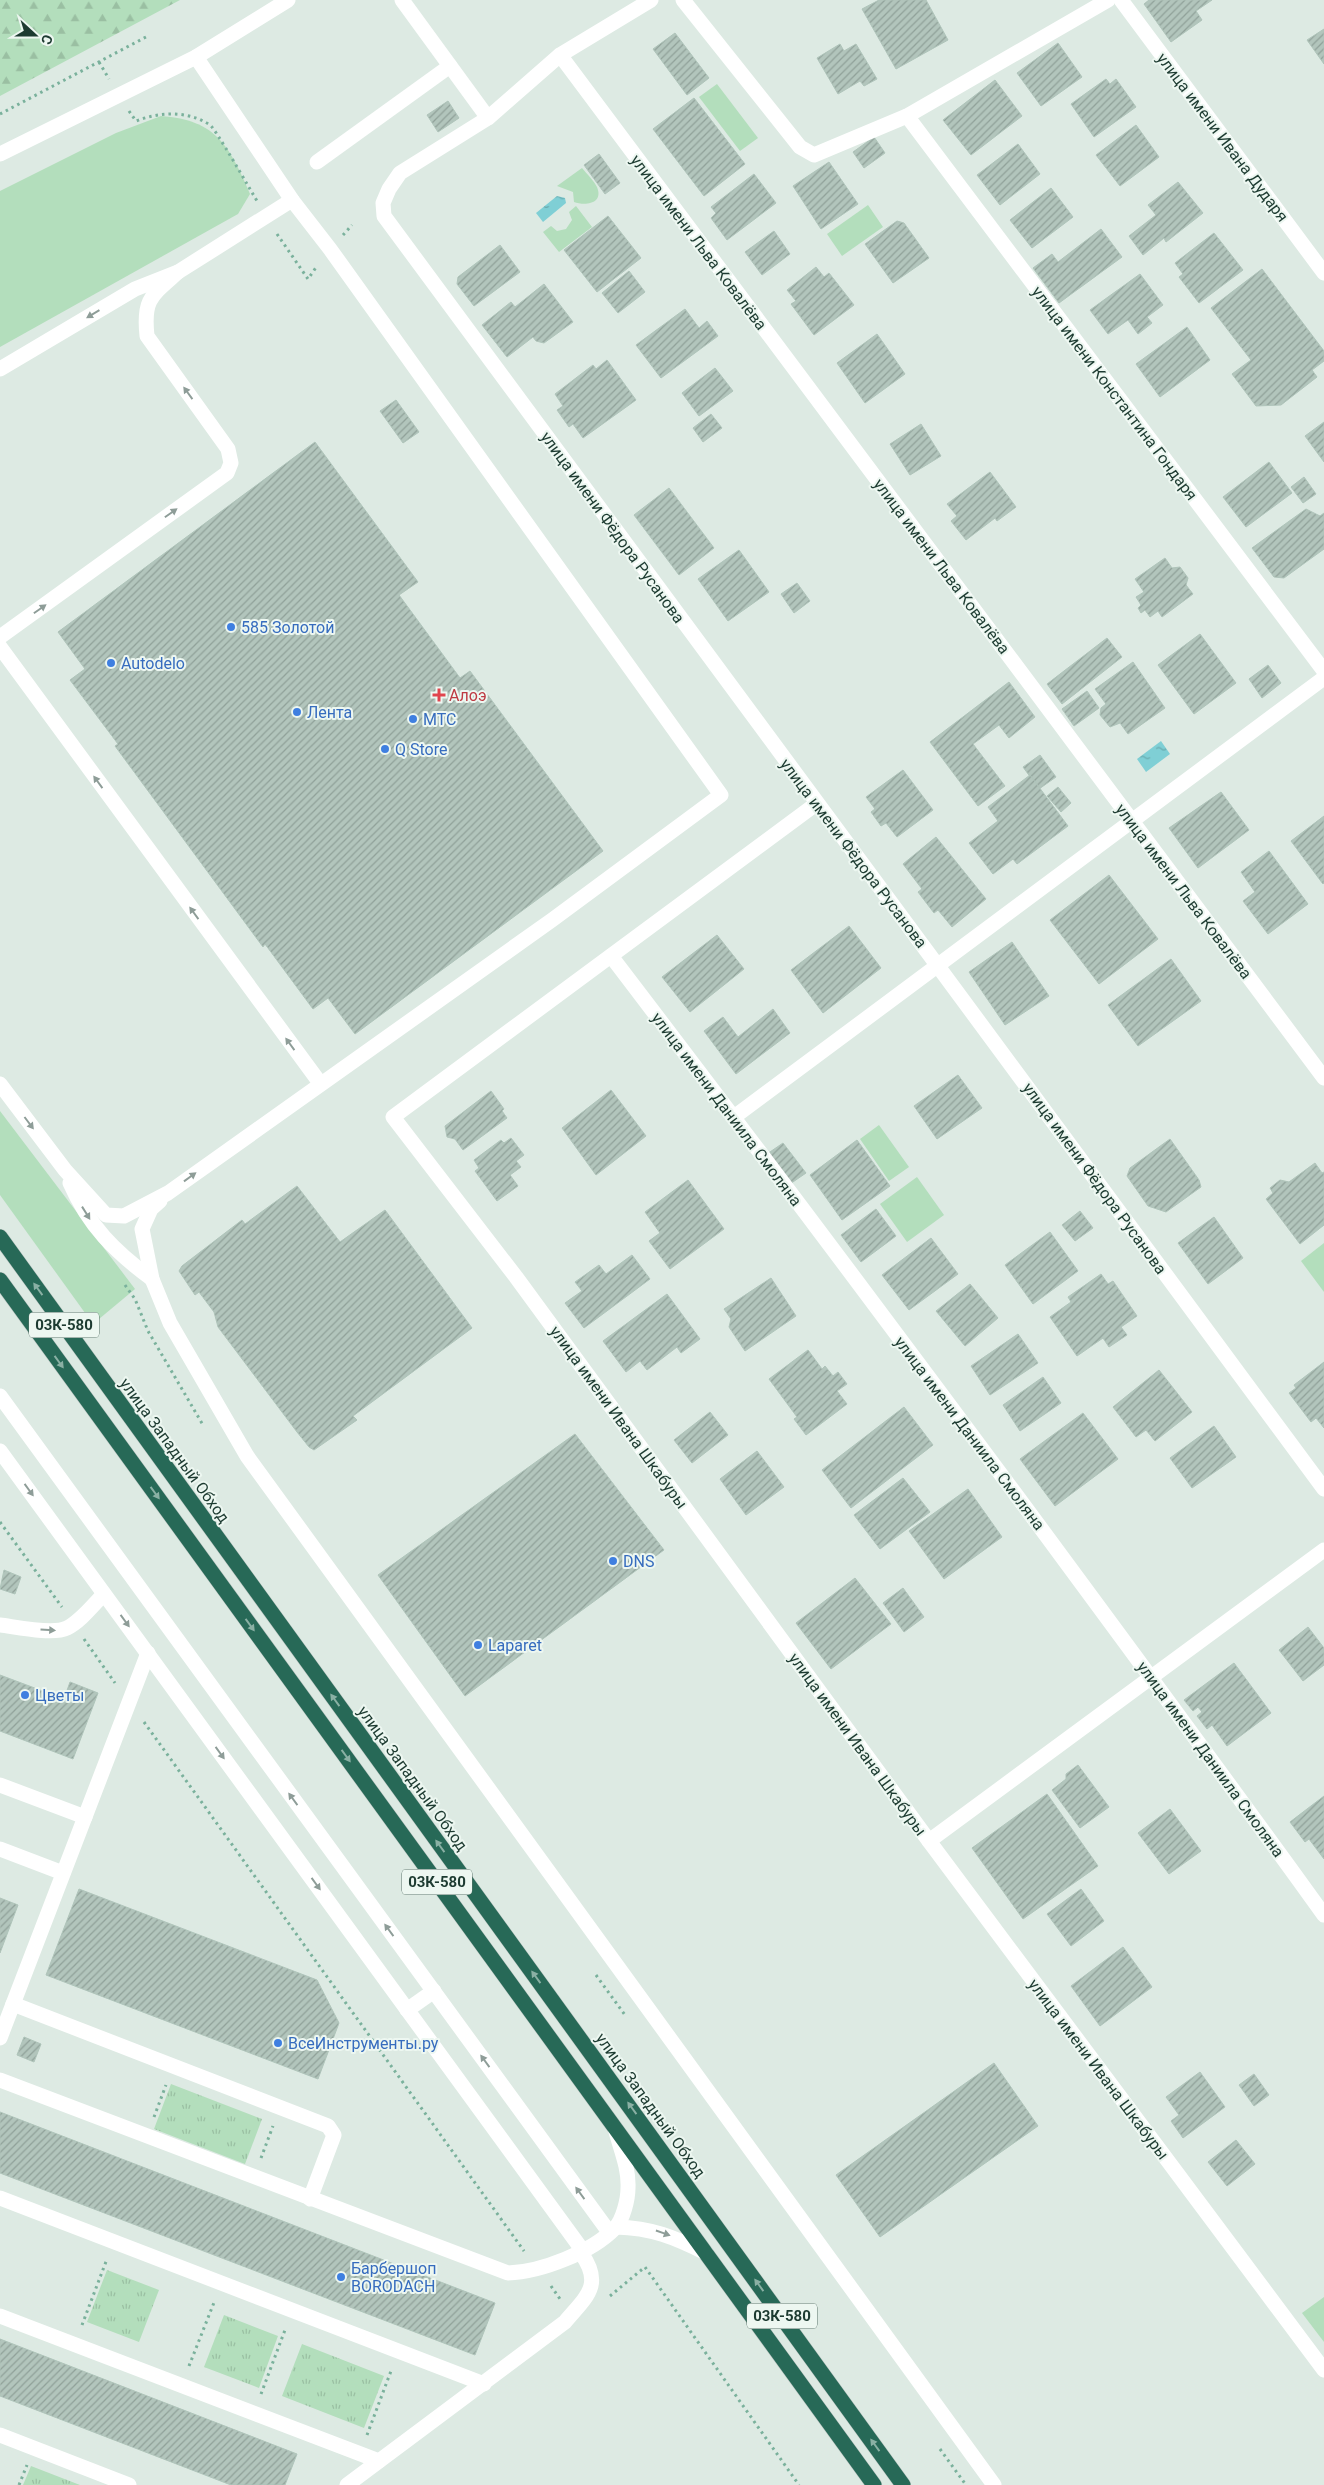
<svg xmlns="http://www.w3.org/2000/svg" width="1324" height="2485" viewBox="0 0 1324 2485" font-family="Roboto,sans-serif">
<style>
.grass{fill:#b3debc}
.forest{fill:url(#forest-firs)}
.park{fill:url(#park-tufts)}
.water{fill:url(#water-ripples)}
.building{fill:url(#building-hatch);stroke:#afc4ba}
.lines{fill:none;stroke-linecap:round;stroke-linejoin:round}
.highway-casing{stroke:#bbc4c1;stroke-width:16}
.path{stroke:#7ab19c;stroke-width:3;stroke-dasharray:2.5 4;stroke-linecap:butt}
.minor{stroke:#fff;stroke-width:15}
.highway{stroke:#276957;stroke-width:15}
.oneway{fill:#8e9d98}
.oneway2{fill:#8ab0a4}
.shop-dot{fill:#3f7fe0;stroke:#edf7f1;stroke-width:2}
.health-dot{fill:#e0444e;stroke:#edf7f1;stroke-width:2}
.labels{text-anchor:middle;stroke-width:4;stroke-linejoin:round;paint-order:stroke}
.shield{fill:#edf7f1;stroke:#5b736b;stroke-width:1}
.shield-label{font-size:15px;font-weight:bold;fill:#1d3b31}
.street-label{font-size:16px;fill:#1d3b31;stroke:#edf7f1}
.shop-label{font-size:16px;fill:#366cbe;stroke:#edf7f1;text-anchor:start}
.health-label{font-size:16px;fill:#be3a42;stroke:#edf7f1;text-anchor:start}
</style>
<defs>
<pattern id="forest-firs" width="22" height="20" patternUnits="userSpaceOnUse" patternTransform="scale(1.25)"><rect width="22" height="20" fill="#b3debc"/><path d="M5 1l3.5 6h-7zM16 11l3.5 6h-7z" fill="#9abfa2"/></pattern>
<pattern id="park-tufts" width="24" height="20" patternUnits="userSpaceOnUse" patternTransform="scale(1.25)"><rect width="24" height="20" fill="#b3debc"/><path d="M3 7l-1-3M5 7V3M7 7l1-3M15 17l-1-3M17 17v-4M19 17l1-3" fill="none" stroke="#9abfa2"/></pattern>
<pattern id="water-ripples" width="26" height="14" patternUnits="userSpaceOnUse" patternTransform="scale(1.25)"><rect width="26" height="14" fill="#7fcfd5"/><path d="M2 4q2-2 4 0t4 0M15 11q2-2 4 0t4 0" fill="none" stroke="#67a9ad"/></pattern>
<pattern id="building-hatch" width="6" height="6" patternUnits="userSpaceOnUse" patternTransform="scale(1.25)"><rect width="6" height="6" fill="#b2c5bc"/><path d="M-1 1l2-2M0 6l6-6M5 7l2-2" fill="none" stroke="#90a199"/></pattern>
</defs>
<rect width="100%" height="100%" fill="#ddeae3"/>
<g class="grass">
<polygon points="717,84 758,138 740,151 699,97"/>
<path d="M161,116C217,120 229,146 250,194L238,214L0,347V191L116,133Z"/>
<path d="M582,168C587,174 594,181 597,187C604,204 585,206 574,202L573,192L557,186Z"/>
<polygon points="868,205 883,227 842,256 827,234"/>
<polygon points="576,206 592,227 559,252 543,232 551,226 557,231 566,229 572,220 569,212"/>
<polygon points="0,1111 135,1289 93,1324 0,1195"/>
<polygon points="879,1125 909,1167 889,1181 860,1139"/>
<polygon points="917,1177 944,1215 907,1242 880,1204"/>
<polygon points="1324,1243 1324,1292 1301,1261"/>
<polygon points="1324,2297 1324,2342 1302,2313"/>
</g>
<polygon class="forest" points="0,0 180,0 0,96"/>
<g class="park">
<polygon points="171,2084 262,2119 245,2164 154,2129"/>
<polygon points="107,2270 159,2290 139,2342 87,2322"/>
<polygon points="224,2315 278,2336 259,2388 204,2367"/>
<polygon points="302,2344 384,2376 364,2428 282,2396"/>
<polygon points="31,2466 80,2485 23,2485"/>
</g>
<g class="water">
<polygon points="557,196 565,198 566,203 543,222 536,213"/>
<polygon points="1161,741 1170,754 1146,772 1137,759"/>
</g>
<g class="building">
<polygon points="879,0 926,0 948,40 896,69 862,9"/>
<polygon points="1149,0 1212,0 1196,11 1202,20 1171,42 1144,4"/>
<polygon points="1324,29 1324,64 1307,40"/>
<polygon points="675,33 709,78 687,95 653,49"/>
<polygon points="1058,43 1082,77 1041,106 1017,73"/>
<polygon points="840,44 844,51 856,44 877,79 864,86 860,81 838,94 817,58"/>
<polygon points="1106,79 1110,84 1116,79 1136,107 1094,137 1071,104"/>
<polygon points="995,80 1022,116 971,155 943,120"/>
<polygon points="694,98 745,164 704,196 653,129"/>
<polygon points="448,101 459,118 438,132 427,115"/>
<polygon points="1136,125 1159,157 1120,186 1096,155"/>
<polygon points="874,137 885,153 864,168 853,152"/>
<polygon points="1018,144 1040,174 1000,205 977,175"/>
<polygon points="599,154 620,183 605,194 584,165"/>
<polygon points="829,162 858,204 821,229 793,186"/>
<polygon points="754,174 776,203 727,240 711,218 716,213 711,207"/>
<polygon points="1178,182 1203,213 1166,242 1164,238 1143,255 1129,236 1156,215 1148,205"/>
<polygon points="1051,188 1073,217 1032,248 1010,220"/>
<polygon points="608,216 641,258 597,292 564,250"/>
<polygon points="897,221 904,223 929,258 893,283 865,244"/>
<polygon points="1101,229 1122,257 1059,303 1033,268 1052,254 1058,262"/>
<polygon points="774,231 790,254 762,275 745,252"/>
<polygon points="1214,233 1243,270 1199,303 1179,277 1183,274 1175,263"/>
<polygon points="500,245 520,272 474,306 457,284 458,277"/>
<polygon points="816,267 824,277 829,273 854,305 814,335 791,304 796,301 787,290"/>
<polygon points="1262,269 1324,351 1324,361 1312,370 1317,377 1281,405 1256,406 1232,374 1251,360 1211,308"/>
<polygon points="629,271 645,292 618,313 602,293"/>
<polygon points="1140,274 1163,305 1147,317 1152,323 1138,334 1128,320 1108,334 1090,310"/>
<polygon points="544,284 573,322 544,343 536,341 533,337 507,357 482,325 511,302 515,307"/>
<polygon points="685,309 699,328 707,321 718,336 661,378 636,345"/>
<polygon points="1187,327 1210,360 1160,397 1136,364"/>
<polygon points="877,334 905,374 865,403 837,363"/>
<polygon points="607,360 636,400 583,438 573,424 569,427 557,410 563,406 555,394 593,365 596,369"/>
<polygon points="715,368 733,391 699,416 682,393"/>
<polygon points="396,400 419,432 403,443 380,411"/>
<polygon points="711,414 722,428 703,442 693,428"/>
<polygon points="1324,422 1324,462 1305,436"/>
<polygon points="921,424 941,456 910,475 890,444"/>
<polygon points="315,442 418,582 399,595 460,678 470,671 603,851 355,1034 328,998 313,1009 265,944 263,947 115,746 118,744 70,680 85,669 58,632"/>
<polygon points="1269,462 1292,493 1246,527 1223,497"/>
<polygon points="990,472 1016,507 997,521 995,518 966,540 951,521 957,516 947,504"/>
<polygon points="1304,477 1316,494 1303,503 1291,487"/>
<polygon points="669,488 714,548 679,575 634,515"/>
<polygon points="1306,509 1320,516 1324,513 1324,549 1284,578 1274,577 1252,548"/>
<polygon points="739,550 769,592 728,621 698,579"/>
<polygon points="1165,558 1172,568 1180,567 1188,578 1186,585 1193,594 1162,617 1158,611 1150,617 1145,610 1141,613 1138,608 1141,605 1136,597 1144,592 1135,579"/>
<polygon points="797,583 810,601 794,613 781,594"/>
<polygon points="1200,634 1236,683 1194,714 1158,665"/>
<polygon points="1107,638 1122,657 1062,704 1047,684"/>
<polygon points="1133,662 1165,708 1128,734 1120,723 1110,727 1100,715 1101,708 1106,704 1095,689"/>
<polygon points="1268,665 1281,683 1262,698 1249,679"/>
<polygon points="1009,682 1035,717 1009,738 999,725 973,744 1005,786 978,806 930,742"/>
<polygon points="1087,691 1099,708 1074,726 1062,709"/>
<polygon points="1040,755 1056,777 1039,789 1023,767"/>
<polygon points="903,770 933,810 897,837 886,823 881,826 871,812 875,809 866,797"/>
<polygon points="1030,775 1068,826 1017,864 1013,859 993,874 969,843 998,821 988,807"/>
<polygon points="1058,787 1071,803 1061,812 1047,796"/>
<polygon points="1221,792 1249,830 1198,868 1169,828"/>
<polygon points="1324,816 1324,883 1323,884 1291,841"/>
<polygon points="936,837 986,899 952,927 938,910 934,913 918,892 922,889 903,864"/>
<polygon points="1269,851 1308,904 1268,934 1243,901 1255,892 1241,872"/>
<polygon points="1109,875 1158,939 1099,984 1050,920"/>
<polygon points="849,926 881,968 823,1013 791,970"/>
<polygon points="717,935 744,969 690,1012 662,977"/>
<polygon points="1012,942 1049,996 1005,1025 969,972"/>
<polygon points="1171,959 1201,1001 1138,1046 1108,1005"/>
<polygon points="773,1009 790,1033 736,1074 704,1031 723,1017 738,1037"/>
<polygon points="958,1075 982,1108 937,1139 914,1106"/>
<polygon points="611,1090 646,1136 596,1175 562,1128"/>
<polygon points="491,1091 504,1109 502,1111 507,1118 463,1150 455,1139 447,1137 445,1126"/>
<polygon points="511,1138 524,1155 516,1161 521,1167 510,1175 518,1186 497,1201 475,1171 479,1168 474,1160 501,1140 504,1143"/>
<polygon points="1170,1139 1199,1180 1201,1187 1166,1212 1148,1206 1127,1176 1130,1168"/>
<polygon points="857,1140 890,1186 842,1220 810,1175"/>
<polygon points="783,1143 806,1173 790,1184 767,1154"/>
<polygon points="1315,1163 1322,1173 1324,1172 1324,1225 1300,1244 1266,1199 1273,1193 1270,1188 1280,1180 1289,1182"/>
<polygon points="688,1180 724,1229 670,1269 649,1241 660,1233 645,1212"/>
<polygon points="297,1186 340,1242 385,1210 472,1328 353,1416 357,1420 314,1450 309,1447 297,1432 218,1327 214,1312 199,1292 195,1295 179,1271 182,1266 242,1220 245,1224"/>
<polygon points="876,1209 896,1236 861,1262 841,1235"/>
<polygon points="1080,1211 1093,1228 1075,1241 1062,1225"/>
<polygon points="1214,1217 1243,1258 1208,1284 1178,1243"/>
<polygon points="1050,1232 1078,1271 1033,1304 1005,1265"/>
<polygon points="931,1238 958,1274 909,1310 882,1275"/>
<polygon points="632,1255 650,1279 584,1328 565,1303 582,1291 575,1282 599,1265 606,1274"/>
<polygon points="1101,1274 1108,1284 1113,1281 1137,1316 1121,1327 1127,1335 1109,1347 1103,1338 1077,1356 1050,1317 1071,1302 1068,1297"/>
<polygon points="771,1278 796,1316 745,1351 729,1327 731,1319 724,1309"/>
<polygon points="970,1284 998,1318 965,1346 936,1311"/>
<polygon points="667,1294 700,1339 681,1353 677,1347 647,1370 640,1361 626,1372 603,1341"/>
<polygon points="1018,1334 1038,1363 990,1395 971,1366"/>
<polygon points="808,1350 822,1369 825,1366 833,1376 838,1372 847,1384 837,1391 847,1404 806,1435 794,1419 797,1417 769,1379"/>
<polygon points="1324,1362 1324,1428 1316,1418 1311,1422 1289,1393 1296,1388 1294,1385"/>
<polygon points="1159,1370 1192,1412 1155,1441 1146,1430 1136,1437 1113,1407"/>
<polygon points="1043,1377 1061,1403 1020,1431 1003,1405"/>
<polygon points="904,1407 933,1445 851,1508 822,1470"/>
<polygon points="710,1412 728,1435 692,1463 674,1440"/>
<polygon points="1083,1413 1118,1459 1055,1506 1020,1459"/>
<polygon points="1214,1426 1236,1457 1192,1488 1170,1458"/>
<polygon points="575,1434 664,1550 465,1696 378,1575"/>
<polygon points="757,1451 784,1487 746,1515 720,1479"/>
<polygon points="903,1478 930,1512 880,1549 854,1515"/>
<polygon points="968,1489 1002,1537 944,1579 909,1531"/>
<polygon points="4,1570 21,1577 15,1594 0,1589"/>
<polygon points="855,1578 891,1624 831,1669 796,1623"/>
<polygon points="903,1588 924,1617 904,1632 883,1603"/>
<polygon points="1308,1627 1324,1648 1324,1665 1303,1681 1279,1650"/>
<polygon points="1234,1663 1271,1713 1227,1746 1212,1725 1207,1729 1197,1716 1202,1712 1198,1707 1193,1711 1184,1700"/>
<polygon points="0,1675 64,1699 70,1682 98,1693 73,1759 0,1731"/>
<polygon points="1078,1765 1109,1807 1080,1828 1052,1790 1066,1779 1066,1774"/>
<polygon points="1047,1794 1098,1866 1023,1919 972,1848"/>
<polygon points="1324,1796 1324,1859 1309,1839 1305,1842 1290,1822"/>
<polygon points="1170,1809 1201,1851 1169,1874 1138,1833"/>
<polygon points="79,1889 317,1980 339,2023 318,2079 46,1975"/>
<polygon points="1081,1889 1104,1921 1071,1946 1047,1914"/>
<polygon points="0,1898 18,1905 0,1953"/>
<polygon points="1123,1947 1152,1987 1100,2026 1071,1986"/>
<polygon points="24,2037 41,2044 34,2062 17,2055"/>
<polygon points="994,2063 1038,2126 880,2237 836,2175"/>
<polygon points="1200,2072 1225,2107 1183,2138 1171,2121 1179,2115 1166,2097"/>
<polygon points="1254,2074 1269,2095 1254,2106 1239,2085"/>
<polygon points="0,2112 495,2303 475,2355 0,2173"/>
<polygon points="1236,2140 1255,2164 1227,2186 1208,2162"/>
<polygon points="0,2339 297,2454 285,2485 231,2485 0,2396"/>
</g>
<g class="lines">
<defs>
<g id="highway">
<polyline points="0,1237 903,2485"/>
<polyline points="0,1280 874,2485"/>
</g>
</defs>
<use href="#highway" class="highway-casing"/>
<g class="path">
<polyline points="99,62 109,79"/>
<path d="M129,111L136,121C160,112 187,110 210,125C215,128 251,191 257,201"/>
<polyline points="0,114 146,37"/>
<polyline points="277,234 308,279 317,266"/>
<polyline points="343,235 352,225"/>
<polyline points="125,1285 135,1299 148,1331 203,1425"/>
<polyline points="0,1522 62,1607"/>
<polyline points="84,1639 115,1683"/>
<polyline points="144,1722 524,2251"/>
<polyline points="596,1975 625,2015"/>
<polyline points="154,2117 166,2085"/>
<polyline points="261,2158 273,2126"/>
<polyline points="551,2286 560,2299"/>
<polyline points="610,2296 645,2267 799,2485"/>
<polyline points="82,2325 107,2259"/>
<polyline points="189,2366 215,2300"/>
<polyline points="261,2394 285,2330"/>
<polyline points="367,2435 391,2371"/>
<polyline points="940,2449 966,2485"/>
<polyline points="19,2485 27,2465"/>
</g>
<g class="minor">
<polyline points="402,0 488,118"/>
<path d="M651,0L560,55L488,118L400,173L389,189L383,203L384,216C696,641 1011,1064 1324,1489"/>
<polyline points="683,0 800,147 814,155 907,116 1108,0"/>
<polyline points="1121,0 1324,273"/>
<polyline points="560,55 1324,1078"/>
<polyline points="907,116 1324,671"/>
<polyline points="0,154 196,57 288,0"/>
<polyline points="317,162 450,66"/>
<polyline points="0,369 135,289 178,272 292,200"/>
<path d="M0,637L227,473L231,463L228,449L147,336C143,299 151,296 178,272"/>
<polyline points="0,647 320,1083"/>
<polyline points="816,804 393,1117 516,1277 929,1841 1324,2370"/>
<path d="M611,956C852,1272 1090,1592 1324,1915"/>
<polyline points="0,1084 65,1170 106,1215 124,1216 168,1193 552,920 721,795 330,249 292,200 196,57"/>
<polyline points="734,1117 1324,678"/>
<path d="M70,1183C89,1226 114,1251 152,1279"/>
<polyline points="160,1201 151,1209 142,1229 152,1279 170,1323 247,1456 994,2485"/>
<polyline points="0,1396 609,2232"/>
<polyline points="0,1451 583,2251"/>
<path d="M0,1625C16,1627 53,1635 67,1628C81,1621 93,1605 104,1594"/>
<polyline points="0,1785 85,1817"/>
<polyline points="929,1841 1324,1550"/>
<polyline points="0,1849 63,1873"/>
<polyline points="13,2004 328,2126 334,2135 310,2199"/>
<polyline points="407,2010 434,1991"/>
<polyline points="0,2038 148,1653"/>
<path d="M0,2080L508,2273C541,2272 592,2252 615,2228C623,2220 628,2199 628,2188C629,2167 620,2148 615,2128"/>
<polyline points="0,2198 484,2384"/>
<path d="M616,2227C652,2228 674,2237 706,2253"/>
<polyline points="0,2316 379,2461"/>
<polyline points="0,2435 129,2485"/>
<path d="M347,2485L565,2322C586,2297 604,2285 581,2253"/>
</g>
<use href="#highway" class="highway"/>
</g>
<defs><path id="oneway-solid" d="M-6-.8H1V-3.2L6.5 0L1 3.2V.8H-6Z" transform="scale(1.25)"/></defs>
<g class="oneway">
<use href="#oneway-solid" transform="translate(93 314) rotate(149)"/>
<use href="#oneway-solid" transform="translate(188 393) rotate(-126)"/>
<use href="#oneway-solid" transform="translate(171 513) rotate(-35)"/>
<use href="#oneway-solid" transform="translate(40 609) rotate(-35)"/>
<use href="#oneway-solid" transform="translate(98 782) rotate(-126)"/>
<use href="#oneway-solid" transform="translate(194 913) rotate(-126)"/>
<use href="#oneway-solid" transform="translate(290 1044) rotate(-126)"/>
<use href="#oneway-solid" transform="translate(29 1123) rotate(53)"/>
<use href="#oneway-solid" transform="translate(190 1177) rotate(-36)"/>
<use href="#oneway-solid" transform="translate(86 1213) rotate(58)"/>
<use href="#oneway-solid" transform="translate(29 1490) rotate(54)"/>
<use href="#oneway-solid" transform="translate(125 1621) rotate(54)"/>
<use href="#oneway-solid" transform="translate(48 1630) rotate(3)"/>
<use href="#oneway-solid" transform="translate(220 1753) rotate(54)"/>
<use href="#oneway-solid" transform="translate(293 1799) rotate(-126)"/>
<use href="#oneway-solid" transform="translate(316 1884) rotate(54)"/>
<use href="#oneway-solid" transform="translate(389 1930) rotate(-126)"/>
<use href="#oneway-solid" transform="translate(485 2061) rotate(-126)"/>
<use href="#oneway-solid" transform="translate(580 2193) rotate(-126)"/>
<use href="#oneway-solid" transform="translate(663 2233) rotate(19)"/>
</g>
<g class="oneway2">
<use href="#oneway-solid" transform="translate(38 1289) rotate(-126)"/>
<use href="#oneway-solid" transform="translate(59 1362) rotate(54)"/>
<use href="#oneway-solid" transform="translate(155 1493) rotate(54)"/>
<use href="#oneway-solid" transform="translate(250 1625) rotate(54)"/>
<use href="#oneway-solid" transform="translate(335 1700) rotate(-126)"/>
<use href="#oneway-solid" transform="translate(346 1756) rotate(54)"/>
<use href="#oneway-solid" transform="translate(440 1846) rotate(-126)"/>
<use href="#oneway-solid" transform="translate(536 1977) rotate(-126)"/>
<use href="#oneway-solid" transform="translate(632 2108) rotate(-126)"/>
<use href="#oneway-solid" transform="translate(759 2285) rotate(-126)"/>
<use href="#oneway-solid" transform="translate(875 2445) rotate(-126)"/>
</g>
<g class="shop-dot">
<circle cx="231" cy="627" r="5"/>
<circle cx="111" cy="663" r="5"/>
<circle cx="297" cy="712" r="5"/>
<circle cx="413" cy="719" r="5"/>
<circle cx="385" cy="749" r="5"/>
<circle cx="613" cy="1561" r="5"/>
<circle cx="478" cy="1645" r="5"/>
<circle cx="25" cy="1695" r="5"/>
<circle cx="278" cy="2043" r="5"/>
<circle cx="341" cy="2277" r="5"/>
</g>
<path class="health-dot" d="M436.5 687.5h5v5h5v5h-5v5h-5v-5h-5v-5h5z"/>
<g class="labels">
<g class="shield">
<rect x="29" y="1312.5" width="70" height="25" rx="4"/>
<rect x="402" y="1869.5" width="70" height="25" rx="4"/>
<rect x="747" y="2303.5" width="70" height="25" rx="4"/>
</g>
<g class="shield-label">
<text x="64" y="1330">03К-580</text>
<text x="437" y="1887">03К-580</text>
<text x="782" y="2321">03К-580</text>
</g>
<g class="street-label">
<text transform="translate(1223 137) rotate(53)" y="6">улица имени Ивана Дударя</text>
<text transform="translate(699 242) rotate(53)" y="6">улица имени Льва Ковалёва</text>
<text transform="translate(1115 393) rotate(53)" y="6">улица имени Константина Гондаря</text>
<text transform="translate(613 527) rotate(54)" y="6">улица имени Фёдора Русанова</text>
<text transform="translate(942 566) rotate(53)" y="6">улица имени Льва Ковалёва</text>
<text transform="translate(854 853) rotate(53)" y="6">улица имени Фёдора Русанова</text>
<text transform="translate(1184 891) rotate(53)" y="6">улица имени Льва Ковалёва</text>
<text transform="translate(727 1109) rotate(53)" y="6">улица имени Даниила Смоляна</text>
<text transform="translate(1095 1178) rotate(54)" y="6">улица имени Фёдора Русанова</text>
<text transform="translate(619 1417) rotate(54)" y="6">улица имени Ивана Шкабуры</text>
<text transform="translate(970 1433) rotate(53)" y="6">улица имени Даниила Смоляна</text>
<text transform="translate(175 1450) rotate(54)" y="6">улица Западный Обход</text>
<text transform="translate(858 1744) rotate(54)" y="6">улица имени Ивана Шкабуры</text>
<text transform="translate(1211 1759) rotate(54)" y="6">улица имени Даниила Смоляна</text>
<text transform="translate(413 1778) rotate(54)" y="6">улица Западный Обход</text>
<text transform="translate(1099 2069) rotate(53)" y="6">улица имени Ивана Шкабуры</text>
<text transform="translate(651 2105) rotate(54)" y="6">улица Западный Обход</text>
</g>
<g class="shop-label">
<text x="241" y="633">585 Золотой</text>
<text x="121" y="669">Autodelo</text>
<text x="307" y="718">Лента</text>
<text x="423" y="725">МТС</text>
<text x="395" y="755">Q Store</text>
<text x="623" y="1567">DNS</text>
<text x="488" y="1651">Laparet</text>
<text x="35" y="1701">Цветы</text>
<text x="288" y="2049">ВсеИнструменты.ру</text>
<text x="351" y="2274">Барбершоп<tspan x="351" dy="18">BORODACH</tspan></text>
</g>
<g class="health-label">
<text x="449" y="701">Алоэ</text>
</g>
</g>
<g transform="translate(35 35) rotate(111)" stroke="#edf7f1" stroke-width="4" paint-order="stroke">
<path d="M0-4L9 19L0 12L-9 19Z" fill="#1d3b31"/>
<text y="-8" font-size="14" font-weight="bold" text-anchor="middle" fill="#1d3b31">С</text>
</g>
</svg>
